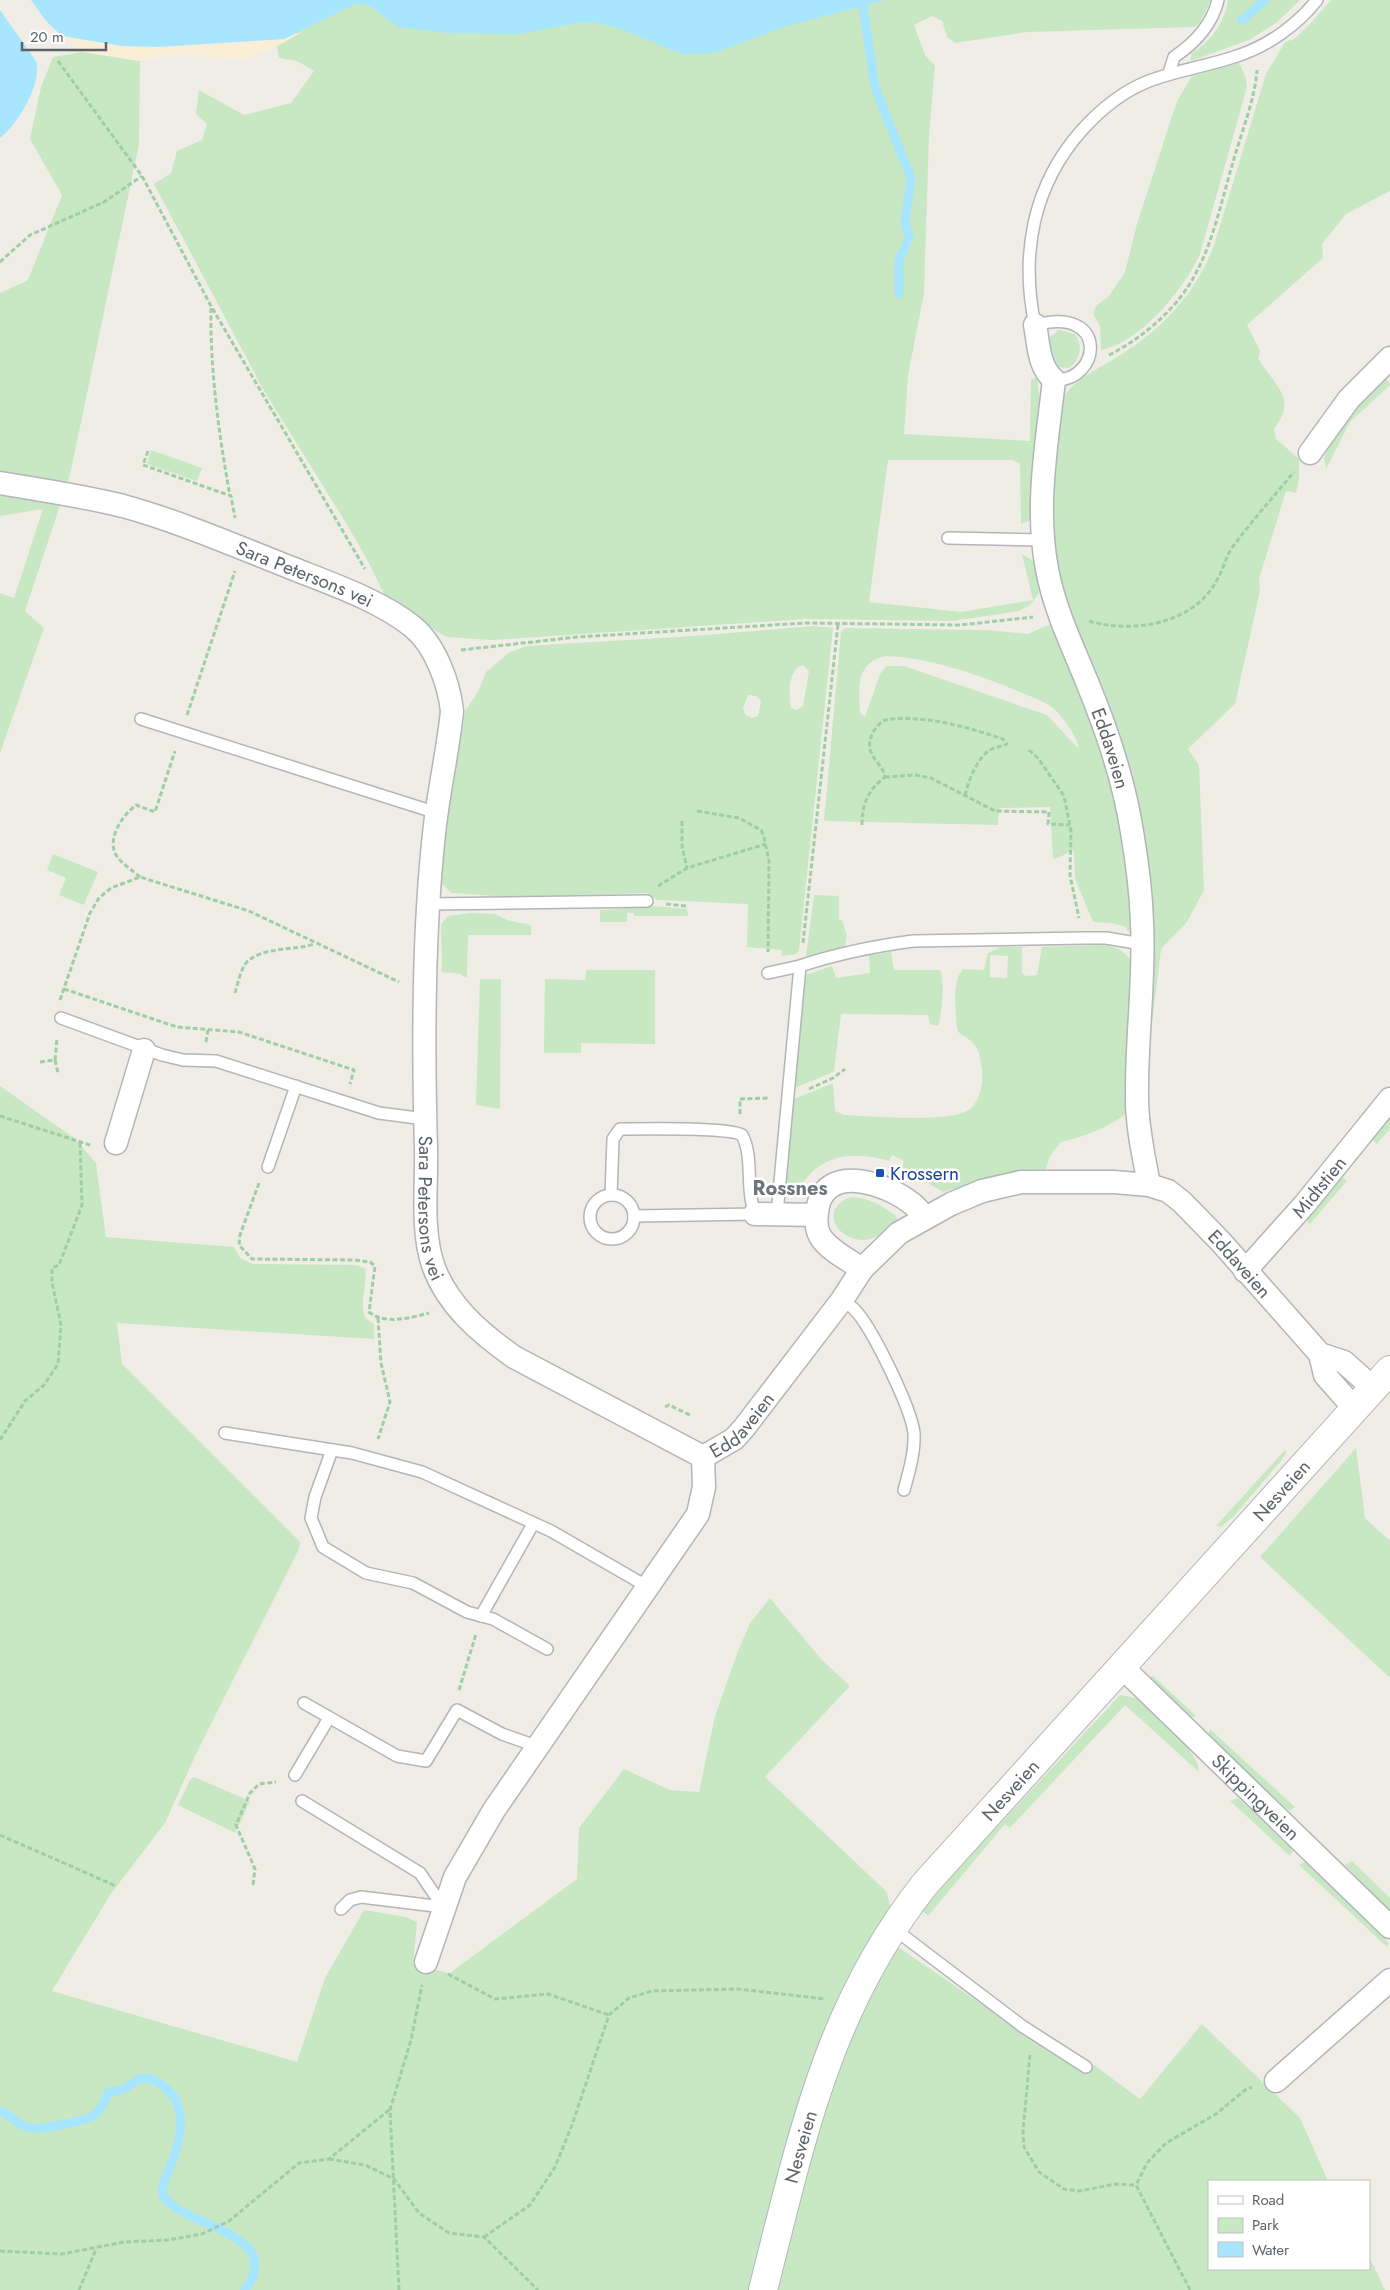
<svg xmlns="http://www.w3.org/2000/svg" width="1390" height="2290" viewBox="0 0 1390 2290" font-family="Jost,sans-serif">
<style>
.green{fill:#c8e8c3;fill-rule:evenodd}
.sand{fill:#fbeed7}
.water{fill:#a8e6ff}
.pier{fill:#f0ede7}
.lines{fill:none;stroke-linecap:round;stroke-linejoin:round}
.stream{stroke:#a8e6ff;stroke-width:9}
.lane-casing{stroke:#b2b5b9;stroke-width:14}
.street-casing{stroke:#b2b5b9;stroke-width:25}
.secondary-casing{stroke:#b3b7bb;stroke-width:30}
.path{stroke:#9fcea5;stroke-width:3;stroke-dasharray:5 2.5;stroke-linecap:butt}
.lane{stroke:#fff;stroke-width:11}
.street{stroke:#fff;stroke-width:22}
.secondary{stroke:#fff;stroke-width:28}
.transit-dot{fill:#1a4fb4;stroke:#fff;stroke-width:2}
.labels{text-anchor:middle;stroke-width:5;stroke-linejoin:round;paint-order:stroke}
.street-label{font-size:19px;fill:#5e6367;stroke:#fff}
.transit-label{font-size:19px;fill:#164399;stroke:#fff;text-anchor:start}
.neighbourhood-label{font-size:20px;font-weight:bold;fill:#6f7679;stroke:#fff}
</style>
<rect width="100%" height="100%" fill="#f0ede7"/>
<g class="green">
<polygon points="31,0 1211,0 1199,24 1194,27 1028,32 955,43 947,37 942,21 932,16 914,25 925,55 935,66 929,135 924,293 908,376 904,434 1030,441 1031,379 1037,378 1042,415 1036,511 1029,521 1021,524 1020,463 1012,460 888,460 869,602 961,612 1033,600 1022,554 1036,563 1039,593 1030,605 1019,611 953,621 807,619 492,640 446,637 387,600 370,565 349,528 263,389 154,184 171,173 177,151 202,140 207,124 196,114 199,90 244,115 291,103 314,71 297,61 279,58 277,46 299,33 62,36"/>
<path d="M1228,0H1300L1276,23L1249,40L1191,61V54C1211,41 1224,24 1228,0Z"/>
<path d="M1331,0H1390V191L1346,214L1322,244L1323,258L1247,325L1260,351L1258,358C1275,387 1298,397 1274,429L1276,439L1299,459V477L1296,493L1286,491L1259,579L1260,591L1235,704L1188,749L1199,765L1204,890L1187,922L1161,949L1148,1055V882L1065,613L1049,515L1062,400C1070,380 1110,363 1128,350C1168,323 1197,290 1214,245L1266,74L1285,42L1294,39L1308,26Z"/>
<polygon points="83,52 140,61 139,144 70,475 25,611 44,628 0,753 0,593 14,598 43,509 0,516 0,293 28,280 62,195 30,139 41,87 53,57"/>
<path d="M1239,63L1246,78L1247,87L1200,254C1185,288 1139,344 1101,350L1100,326L1093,314L1096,306L1109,296L1125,272L1137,224L1177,101L1192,76Z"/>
<path d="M1059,330L1075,334C1083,346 1081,359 1069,368L1057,367L1052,363L1048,339Z"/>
<polygon points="1380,379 1387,379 1390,385 1350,422 1326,469 1324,458 1339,424"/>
<polygon points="151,450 202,468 197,481 147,464"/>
<path d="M1055,622L1066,648L1125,822L1133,929L1127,931L1126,927L1111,923L1093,922L1075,879L1074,851C1067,851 1062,858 1053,859L1050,807L999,808L998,825L824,821L841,632L845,628L988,630L1028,634ZM886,656C930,658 974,673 1015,690C1027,695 1043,700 1053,708C1063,717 1077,736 1079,749L1047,715L904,666H886L880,674L865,717L860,713C859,687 855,663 886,656Z"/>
<path d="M814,626L833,628L799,950L796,954L782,956L781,950L747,947L748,904L657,900L647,893L509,897L452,893L440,882L444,815L462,734L465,711L478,692L486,672L510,652L527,646L693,636ZM803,665L809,671L803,706L796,710L791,708C789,693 787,671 803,665ZM748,695L756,696L761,701L758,716L752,718L746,715L743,708Z"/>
<polygon points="53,854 98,872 84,905 59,895 66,878 47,870"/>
<path d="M814,895L839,896V920H842L847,936L845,945C836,953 818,957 806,956Z"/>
<polygon points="654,906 687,909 688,916 634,916 634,913 627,913 627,922 600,922 600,910"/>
<polygon points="470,913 495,914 507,920 531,925 531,935 468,935 467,978 460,974 442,972 441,924 448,916"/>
<path d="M1104,945C1118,947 1126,952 1133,964L1128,1112C1111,1127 1083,1137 1061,1142L1050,1156L1046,1169L1013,1171L943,1192L902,1167L904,1161L892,1155L889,1161C847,1149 815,1156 794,1197L784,1195L790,1107L794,1099L833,1083L835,1111L844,1115C872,1116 945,1123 967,1111C979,1105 984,1083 982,1070C980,1051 977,1042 960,1034L957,1029C956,1013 951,982 963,969L984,970L988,953L1001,947H1022V973L1025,976L1037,975L1042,947ZM990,955L1008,956L1007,978L990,977Z"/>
<path d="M891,952L894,970H940C945,980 942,1016 938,1026L930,1024L928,1015L841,1014L834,1072L792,1089L805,975L832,966L836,978L870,973L869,955Z"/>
<polygon points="586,970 655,970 655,1044 581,1043 581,1053 544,1053 545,979 585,980"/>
<polygon points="480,979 501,979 500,1109 476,1105"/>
<path d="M0,1086L74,1138L96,1163L106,1237L234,1247L240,1258L253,1264L356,1265L365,1268C368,1281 359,1306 365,1316C366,1319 371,1322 374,1324V1339L117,1323L122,1364L300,1542L299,1549L195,1756L165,1823L110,1895L52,1991L297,2062L325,1978L364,1910L406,1917L417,1922L413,1965L450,1973L577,1879L579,1828L624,1769L670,1790L699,1792L715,1716L738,1651L750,1623L770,1598L822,1660L850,1686L765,1777L887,1892L898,1947L1084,2074L1094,2065L1140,2099L1202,2024L1300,2118L1328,2181H1209V2269H1369V2256L1385,2290H0Z"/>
<polygon points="1390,1117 1390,1129 1377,1144 1371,1139"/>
<polygon points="1344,1178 1347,1181 1309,1225 1307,1219 1339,1180"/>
<path d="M851,1197C869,1197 882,1206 896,1216L897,1219C890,1225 884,1233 876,1237C846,1251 812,1211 851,1197Z"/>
<polygon points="1356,1448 1365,1518 1390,1541 1390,1678 1260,1557"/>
<polygon points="1285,1450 1286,1453 1281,1461 1234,1516 1221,1527 1216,1526"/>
<polygon points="1152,1675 1196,1716 1190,1718 1150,1680"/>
<polygon points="1120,1695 1137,1698 1188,1748 1198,1764 1199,1772 1125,1705 1010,1828 1005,1824 928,1916 923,1911 944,1884"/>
<polygon points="1210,1729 1295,1807 1290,1811 1273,1799 1208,1735"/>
<polygon points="194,1777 250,1801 235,1833 178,1805 190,1780"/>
<polygon points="1238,1798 1293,1850 1290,1856 1230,1801"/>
<polygon points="1352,1861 1390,1898 1390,1911 1345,1865"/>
<polygon points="1305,1862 1389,1943 1387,1947 1299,1865"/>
</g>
<path class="sand" d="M304,31L277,46L246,59L174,54L140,61L83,52L63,36C136,51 210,46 284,39Z"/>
<g class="water">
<polygon points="31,0 885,0 784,27 714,53 682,54 621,29 602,24 582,22 519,34 448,33 398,27 370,6 358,3 284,39 159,47 121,46 62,36 46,21"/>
<path d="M0,10L36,61C43,83 17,125 0,138Z"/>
</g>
<polygon class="pier" points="0,7 39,60 41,68 37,74 39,68 36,61"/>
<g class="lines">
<g class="stream">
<polyline points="863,7 875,88 911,178 905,221 909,238 899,260 899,294"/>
<polyline points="1242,20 1265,0"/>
<path d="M0,2111C11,2114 17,2126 30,2128C39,2130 87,2121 94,2115C101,2111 105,2099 109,2092C114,2091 119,2091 124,2089C131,2085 136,2079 144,2078C153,2077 162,2085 168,2090C189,2111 180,2143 170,2167C166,2178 161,2185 163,2196C184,2227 287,2233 245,2290"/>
</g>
<defs>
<g id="lane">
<path d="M1169,73L1174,57C1195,43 1212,25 1218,0"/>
<path d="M1054,380C1101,382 1110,305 1035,325C1020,254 1033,185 1082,130C1101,109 1123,91 1149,81C1178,70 1208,66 1237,56C1268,46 1297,25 1317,0"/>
<polyline points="948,538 1043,540"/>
<polyline points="141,719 437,813"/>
<polyline points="428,904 647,901"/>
<polyline points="768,973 800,966"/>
<polyline points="61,1018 162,1055 183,1060 216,1061 379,1113 425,1119"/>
<polyline points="268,1167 296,1086"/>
<path d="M611,1195L613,1139L620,1129C641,1129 728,1127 742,1135C754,1157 745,1188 755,1214L634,1216"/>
<circle cx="612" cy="1217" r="22"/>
<path d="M777,1214L800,966C836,954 875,946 913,941L1084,938H1106L1142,944"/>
<path d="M842,1300C846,1303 851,1306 854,1309C872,1327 911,1408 914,1433C915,1452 909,1472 904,1490"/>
<polyline points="225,1433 352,1453 422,1472 551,1531 648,1587"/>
<polyline points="332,1450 315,1497 311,1518 323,1547 366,1573 413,1583 467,1612 493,1619 547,1649"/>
<polyline points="481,1616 533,1524"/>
<polyline points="304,1703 397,1756 426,1761 457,1710 502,1734 536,1746"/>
<polyline points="295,1775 329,1718"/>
<polyline points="302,1801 420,1873 443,1907"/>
<polyline points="341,1909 350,1900 361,1897 443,1907"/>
<polyline points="893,1928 1022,2026 1086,2067"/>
</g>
<g id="street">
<path id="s1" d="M1035,325C1039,345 1038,366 1054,380C1047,442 1035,507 1047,569C1054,608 1072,645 1087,682C1107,730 1124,780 1132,832C1137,861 1141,892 1142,922C1145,981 1136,1040 1137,1099C1137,1128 1144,1157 1149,1185"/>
<polyline points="1310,453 1349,399 1390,358"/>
<path id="s2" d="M0,483C41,490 83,496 123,506C181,522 238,547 294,569C332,584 381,601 413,627C435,645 449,683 452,711C448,752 438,793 434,834C423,935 423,1047 426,1148C427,1185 421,1229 433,1265C447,1305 480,1333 514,1357L703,1457"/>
<polyline points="116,1143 144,1050"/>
<polyline points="755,1214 816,1215"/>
<path d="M862,1269C849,1260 828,1250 820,1236C815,1227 816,1216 818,1206C828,1163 887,1184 911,1203C916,1206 920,1212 924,1217"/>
<path id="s3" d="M1245,1271L1305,1204L1390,1099"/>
<polyline points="1320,1354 1325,1375 1354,1408"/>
<path id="s4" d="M703,1457L734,1439L744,1428L842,1300L862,1269L899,1233L951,1204L982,1191L1021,1182H1114L1149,1185L1168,1191L1182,1202L1221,1242L1320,1354L1344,1362L1373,1388"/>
<path id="s5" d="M1121,1666L1390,1927"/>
<polyline points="426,1962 455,1877 494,1810 698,1514 704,1487 703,1457"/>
<polyline points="1276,2081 1390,1980"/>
</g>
<g id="secondary">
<path id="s6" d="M763,2290C801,2141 827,2008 925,1884L1390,1370"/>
</g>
</defs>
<use href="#lane" class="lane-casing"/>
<use href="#street" class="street-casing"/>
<use href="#secondary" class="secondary-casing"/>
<g class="path">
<polyline points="58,61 142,176 211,306 365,569"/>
<polyline points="0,262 30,235 104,202 142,176"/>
<path d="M211,308C210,371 219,435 230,496"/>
<path d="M1109,355C1143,338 1179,307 1196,273C1214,239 1222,199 1233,162C1241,133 1255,100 1257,70"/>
<polyline points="148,451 143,465 231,496 235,518"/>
<path d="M1089,621C1133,634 1194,624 1217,580C1223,570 1225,559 1231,549C1251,522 1273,497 1294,472"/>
<polyline points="461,650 577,637 805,623 961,625 1033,617"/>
<polyline points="187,715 235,571"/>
<polyline points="1029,750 1038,758 1064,796 1071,831 1070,875 1079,918"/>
<polyline points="885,777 915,775 931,778 995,811 1049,812 1048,824 1070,825"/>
<polyline points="697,811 739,818 761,830 764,837 769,861 768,952"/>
<polyline points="682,821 682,846 687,868"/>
<path d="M862,825C862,804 868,790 885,777C883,766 875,762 871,752C866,741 875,725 885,720C924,714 967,727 1003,739L1007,744C1001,747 994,747 988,751C976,761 969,780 965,795"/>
<path d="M140,877C132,870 120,863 115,853C108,836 123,815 136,805L155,812L175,751"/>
<polyline points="658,886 687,868 766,844"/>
<polyline points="666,904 686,906"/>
<polyline points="803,943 838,624"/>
<polyline points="64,989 177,1027 239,1032 354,1070 350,1084"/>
<path d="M235,993C238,984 240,971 246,963C262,946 294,951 314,944"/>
<polyline points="60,1000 90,913 99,898 111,888 140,877 249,911 399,982"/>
<polyline points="206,1042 208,1030"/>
<polyline points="55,1060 58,1073"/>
<polyline points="40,1062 55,1060 57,1038"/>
<polyline points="809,1089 833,1078 845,1069"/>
<polyline points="740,1114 740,1099 769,1098"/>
<polyline points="0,1116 90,1145"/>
<path d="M259,1183L240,1235L239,1245L252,1259L354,1260L370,1262L375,1266L369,1312C385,1325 410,1318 429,1313"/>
<polyline points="378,1318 381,1363 390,1402 378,1439"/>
<polyline points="665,1407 669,1405 692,1416"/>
<polyline points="0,1440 25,1401 44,1385 58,1364 61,1325 52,1282 52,1268 59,1265 82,1205 80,1141"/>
<polyline points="459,1690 476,1634"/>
<polyline points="0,1835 116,1886"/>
<polyline points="253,1885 255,1869 236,1825 250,1793 259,1784 276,1782"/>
<polyline points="448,1974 495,1999 548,1994 609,2015"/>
<polyline points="1030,2055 1023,2132 1024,2147 1039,2172 1064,2189 1080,2191 1115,2184 1136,2185"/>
<polyline points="329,2159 365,2165 394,2179 419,2213 449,2233 484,2237 538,2290"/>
<polyline points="484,2237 530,2205 555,2167 572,2125 609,2015 629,1998 652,1991 738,1989 825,1999"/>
<polyline points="0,2251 62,2254 124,2242 168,2240 202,2234 229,2221 299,2163 329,2159 389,2110"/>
<polyline points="79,2290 96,2249"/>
<polyline points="399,2290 390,2110 411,2040 422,1985"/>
<polyline points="1190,2290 1136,2185 1147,2163 1166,2143 1216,2114 1245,2090 1252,2087"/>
</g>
<use href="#lane" class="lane"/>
<use href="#street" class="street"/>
<use href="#secondary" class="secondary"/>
</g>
<rect class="transit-dot" x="875" y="1168" width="10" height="10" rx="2.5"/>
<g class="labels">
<g class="street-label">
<text dy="7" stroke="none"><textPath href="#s2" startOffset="319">Sara Petersons vei</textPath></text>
<text dy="7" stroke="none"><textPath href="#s1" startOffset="440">Eddaveien</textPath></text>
<text dy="7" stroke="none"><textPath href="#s3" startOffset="112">Midtstien</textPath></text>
<text dy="7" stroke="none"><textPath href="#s2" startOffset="1034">Sara Petersons vei</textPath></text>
<text dy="7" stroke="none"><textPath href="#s4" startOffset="684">Eddaveien</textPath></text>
<text dy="7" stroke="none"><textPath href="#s4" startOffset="51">Eddaveien</textPath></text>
<text dy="7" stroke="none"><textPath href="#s6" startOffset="972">Nesveien</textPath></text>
<text dy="7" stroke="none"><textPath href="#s6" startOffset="568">Nesveien</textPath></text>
<text dy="7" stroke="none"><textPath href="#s5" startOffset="188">Skippingveien</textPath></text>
<text dy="7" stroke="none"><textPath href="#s6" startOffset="148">Nesveien</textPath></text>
</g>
<g class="transit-label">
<text x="890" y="1180">Krossern</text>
</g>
<g class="neighbourhood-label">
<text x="790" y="1195">Rossnes</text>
</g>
</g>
<rect x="1208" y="2180" width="162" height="90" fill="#ffffff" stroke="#bfc1c2"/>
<rect x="1218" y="2196" width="25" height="8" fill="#ffffff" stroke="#bfc1c2"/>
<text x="1252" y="2205" font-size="15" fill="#5e6367">Road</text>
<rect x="1218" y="2218" width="25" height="15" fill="#c8e8c3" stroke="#bfc1c2"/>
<text x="1252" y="2230" font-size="15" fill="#5e6367">Park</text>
<rect x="1218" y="2242" width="25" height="15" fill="#a8e6ff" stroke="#bfc1c2"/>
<text x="1252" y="2255" font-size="15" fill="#5e6367">Water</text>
<path d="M22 42v8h84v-8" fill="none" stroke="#5e6367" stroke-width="2.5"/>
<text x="30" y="42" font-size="15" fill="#5e6367" stroke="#ffffff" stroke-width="4" paint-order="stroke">20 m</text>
</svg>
